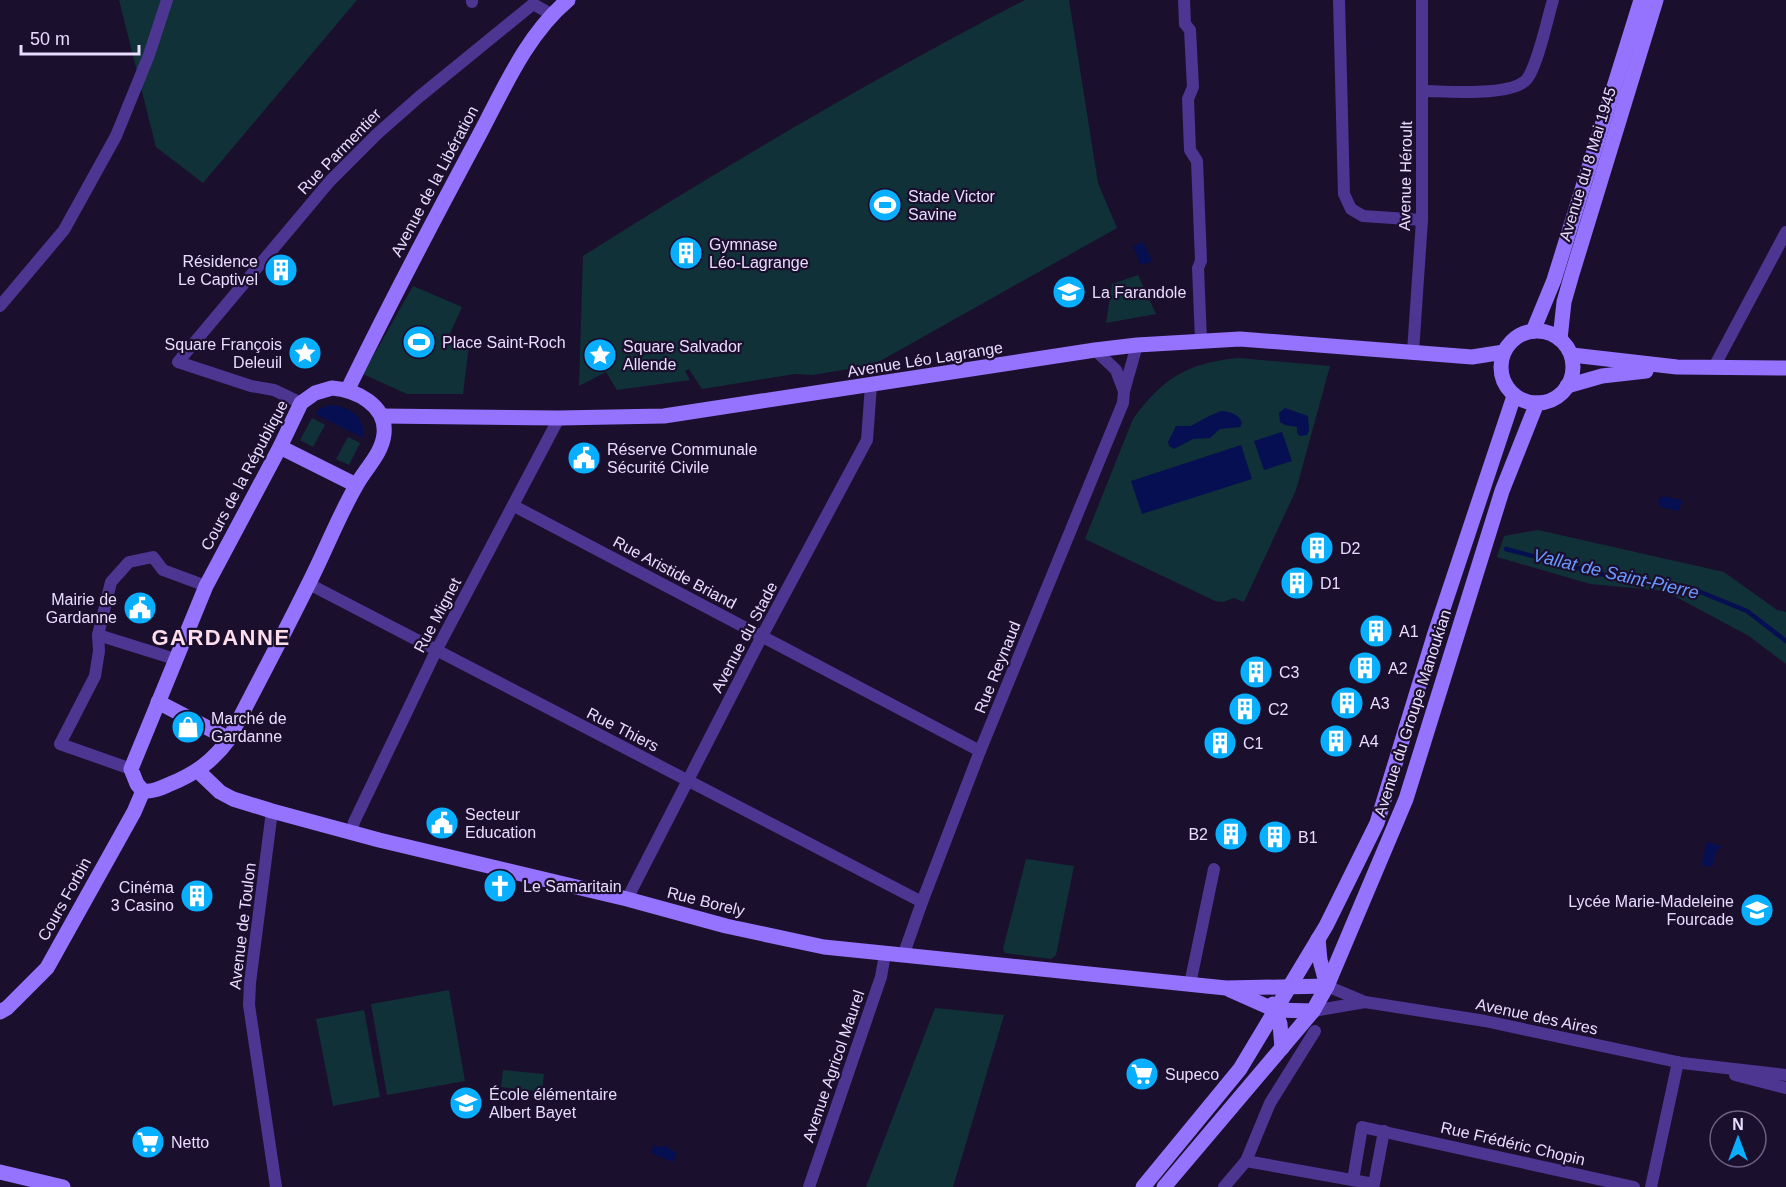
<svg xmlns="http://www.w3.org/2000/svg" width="1786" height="1187" viewBox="0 0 1786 1187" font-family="Arial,sans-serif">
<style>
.green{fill:#113139}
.water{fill:#050f51}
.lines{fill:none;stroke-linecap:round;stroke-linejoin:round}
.stream{stroke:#050f51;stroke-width:4.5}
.street{stroke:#4d3592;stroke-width:12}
.secondary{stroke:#9673ff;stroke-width:15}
.labels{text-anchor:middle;stroke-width:4.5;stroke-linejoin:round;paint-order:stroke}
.street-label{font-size:16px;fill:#e8dcff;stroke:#1b0f2e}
.poi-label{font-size:16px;fill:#e8dcff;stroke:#1b0f2e;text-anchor:start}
.water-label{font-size:18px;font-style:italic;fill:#6a98ff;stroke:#1b0f2e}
.district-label{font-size:22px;font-weight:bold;letter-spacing:1.5px;fill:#ffdeeb;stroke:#1b0f2e}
</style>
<rect width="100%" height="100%" fill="#1b0f2e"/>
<g class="green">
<polygon points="119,0 357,0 203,183 156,147"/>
<path d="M1025,0H1069L1098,183L1117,228L873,365L813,375L795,374L702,389L689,369L685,371L690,380L617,390L606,372L579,386L583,256C727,165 874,78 1025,0Z"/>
<polygon points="1138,275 1156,314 1106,323 1112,284"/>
<polygon points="413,286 462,307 447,340 469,345 463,394 407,394 363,374"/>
<path d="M1238,358L1330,366L1296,490L1244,602L1234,598L1223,602L1215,601L1085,539L1133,419C1163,378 1187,363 1238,358Z"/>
<polygon points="312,418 325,425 313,447 300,440"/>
<polygon points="348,437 360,443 349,465 336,459"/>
<polygon points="1538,530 1724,572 1777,610 1786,612 1786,664 1749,636 1665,591 1590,584 1497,557 1504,536"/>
<polygon points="1026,859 1074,866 1056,955 1051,959 1005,953 1003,949"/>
<polygon points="449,990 465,1081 387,1095 371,1004"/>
<polygon points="935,1008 1004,1015 953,1187 866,1187"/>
<polygon points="364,1010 380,1097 333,1106 316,1019"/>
<polygon points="503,1070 544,1074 542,1092 501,1087"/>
</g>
<g class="water">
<polygon points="1143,242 1152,261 1141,265 1133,246"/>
<path d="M330,405C349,406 366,417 363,438L315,414L319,409Z"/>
<polygon points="1285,408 1308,416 1309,431 1307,435 1300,436 1297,433 1297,427 1285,425 1280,422 1279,413"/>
<path d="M1221,411C1230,411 1240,415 1242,423L1240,427L1220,429L1210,438L1193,439L1174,449L1169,446L1168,442L1176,426H1191L1207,417Z"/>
<polygon points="1282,432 1292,461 1264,470 1254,441"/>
<polygon points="1241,445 1252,479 1142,514 1131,481"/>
<polygon points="1663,496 1682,500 1679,511 1660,507 1658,500"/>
<polygon points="1707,842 1722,846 1716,852 1712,867 1701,865"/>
<polygon points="654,1145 661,1148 663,1145 677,1153 673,1162 651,1153"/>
</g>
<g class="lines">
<polyline class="stream" points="1506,549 1624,580 1693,589 1747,611 1786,641"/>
<g class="street">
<polyline points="472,0 472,2"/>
<polyline points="1184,0 1185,24 1190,30 1193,87 1188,99 1190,150 1197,161 1201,261 1198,268 1201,340"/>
<polyline points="1339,0 1344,194 1351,209 1363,216 1422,220"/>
<polyline points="533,4 551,14"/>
<path d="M1423,91C1446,91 1512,97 1527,79C1538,64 1547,20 1553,0"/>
<polyline points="0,306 64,230 116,136 149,55 167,0"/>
<polyline points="1095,350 1116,370 1124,391"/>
<polyline points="1413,352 1422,220 1422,0"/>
<polyline points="1714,367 1786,232"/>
<polyline points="301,403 274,390 251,386 178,362 330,181 377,134 419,97 533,4"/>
<polyline points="514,506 980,751"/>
<polyline points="309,584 922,902"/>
<polyline points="98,635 175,659"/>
<polyline points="131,769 60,744 95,676 99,651 98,635 111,582 129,562 153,557 163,570 206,586"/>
<polyline points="272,811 250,983 249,1005 276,1187"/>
<polyline points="352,832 354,822 436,651 559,418"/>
<polyline points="627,899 762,636 867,440 871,385"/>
<polyline points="903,956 922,902 980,751 1123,403 1124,391 1137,345"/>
<polyline points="1190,984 1214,869"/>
<polyline points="1327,986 1365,1002 1485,1021 1682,1063 1786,1075"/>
<polyline points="1313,1011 1365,1002"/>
<polyline points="1735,1075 1786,1088"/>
<polyline points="1246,1161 1270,1103 1315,1031"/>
<polyline points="1353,1180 1362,1127 1634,1187"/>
<polyline points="809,1187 881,977 885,954"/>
<polyline points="1224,1187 1246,1161 1374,1184 1384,1131"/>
<polyline points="1651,1187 1678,1062"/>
</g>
<g class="secondary">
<circle cx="1537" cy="367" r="36"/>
<polyline points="1533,331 1554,280 1641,0"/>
<polyline points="1560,339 1564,302 1572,274 1656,0"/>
<polyline points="1572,355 1677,367 1786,368"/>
<polyline points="1567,386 1602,376 1646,371"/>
<path d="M332,388C356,390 387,405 384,434C382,454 365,469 356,486C338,517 325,552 308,585C283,636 255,688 229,739C213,761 195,774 170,784C161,788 153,792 143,791L137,784L131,769L206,586L280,447L301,403L315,393Z"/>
<path d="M348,389C389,305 432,223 476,141C502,93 525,36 568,0"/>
<polyline points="382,416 559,418 664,416 1095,350 1137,345 1240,339 1472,357 1504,352"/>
<polyline points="280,447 356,485"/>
<polyline points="158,702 229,739"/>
<polyline points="198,771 220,792 233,799 272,811 379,840 627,899 726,926 824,947 1226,988 1327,986"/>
<polyline points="1318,939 1320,960 1327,986"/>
<polyline points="1230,990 1275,1010 1313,1011"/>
<polyline points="1273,1004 1280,1024 1282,1048"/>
<polyline points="0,1012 7,1008 47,968 134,812 143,791"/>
<polyline points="0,1172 63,1187"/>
<polyline points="1143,1187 1240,1069 1326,926 1377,823 1435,633 1514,396"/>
<polyline points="1164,1187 1313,1011 1327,986 1406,799 1502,491 1537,403"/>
</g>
</g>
<defs>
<symbol id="stadium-disc" viewBox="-11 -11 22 22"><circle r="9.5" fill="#08afff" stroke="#1b0f2e"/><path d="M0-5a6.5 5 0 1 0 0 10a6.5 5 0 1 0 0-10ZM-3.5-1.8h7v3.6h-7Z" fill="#fff"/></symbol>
<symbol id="building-disc" viewBox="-11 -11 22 22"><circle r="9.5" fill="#08afff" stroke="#1b0f2e"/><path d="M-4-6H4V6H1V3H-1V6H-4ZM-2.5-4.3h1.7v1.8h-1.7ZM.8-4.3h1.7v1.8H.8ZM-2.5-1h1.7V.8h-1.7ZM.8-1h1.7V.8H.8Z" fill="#fff"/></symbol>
<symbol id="school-disc" viewBox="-11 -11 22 22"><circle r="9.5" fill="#08afff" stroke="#1b0f2e"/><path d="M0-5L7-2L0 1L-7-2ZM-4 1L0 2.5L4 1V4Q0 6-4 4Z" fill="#fff"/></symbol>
<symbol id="sight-disc" viewBox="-11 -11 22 22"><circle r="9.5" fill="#08afff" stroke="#1b0f2e"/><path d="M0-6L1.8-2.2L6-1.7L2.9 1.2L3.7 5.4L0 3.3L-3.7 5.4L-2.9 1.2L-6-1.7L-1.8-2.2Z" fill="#fff"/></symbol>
<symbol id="civic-disc" viewBox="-11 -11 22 22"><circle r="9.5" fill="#08afff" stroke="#1b0f2e"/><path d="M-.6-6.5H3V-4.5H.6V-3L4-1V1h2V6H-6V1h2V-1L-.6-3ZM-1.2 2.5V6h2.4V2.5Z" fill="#fff"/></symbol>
<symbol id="shop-disc" viewBox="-11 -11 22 22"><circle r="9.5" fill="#08afff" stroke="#1b0f2e"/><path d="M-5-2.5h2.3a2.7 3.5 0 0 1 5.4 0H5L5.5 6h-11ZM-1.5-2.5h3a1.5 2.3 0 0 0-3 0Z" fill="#fff"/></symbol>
<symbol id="church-disc" viewBox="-11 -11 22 22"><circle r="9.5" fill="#08afff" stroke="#1b0f2e"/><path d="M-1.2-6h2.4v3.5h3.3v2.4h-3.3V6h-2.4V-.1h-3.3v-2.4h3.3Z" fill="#fff"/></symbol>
<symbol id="supermarket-disc" viewBox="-11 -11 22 22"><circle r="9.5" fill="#08afff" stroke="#1b0f2e"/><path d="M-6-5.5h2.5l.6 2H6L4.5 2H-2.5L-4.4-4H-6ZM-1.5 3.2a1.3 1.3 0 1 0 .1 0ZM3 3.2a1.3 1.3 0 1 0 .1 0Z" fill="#fff"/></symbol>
</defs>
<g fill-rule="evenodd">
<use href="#stadium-disc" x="866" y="186" width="38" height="38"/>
<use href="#building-disc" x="667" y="234" width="38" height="38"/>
<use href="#building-disc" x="262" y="251" width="38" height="38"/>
<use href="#school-disc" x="1050" y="273" width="38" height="38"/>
<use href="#stadium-disc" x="400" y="323" width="38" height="38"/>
<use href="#sight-disc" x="286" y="334" width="38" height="38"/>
<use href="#sight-disc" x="581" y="336" width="38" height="38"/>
<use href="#civic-disc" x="565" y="439" width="38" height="38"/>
<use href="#building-disc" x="1298" y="529" width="38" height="38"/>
<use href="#building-disc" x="1278" y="564" width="38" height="38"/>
<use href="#civic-disc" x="121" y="589" width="38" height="38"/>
<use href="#building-disc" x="1357" y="612" width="38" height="38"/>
<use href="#building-disc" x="1346" y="649" width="38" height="38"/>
<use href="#building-disc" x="1237" y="653" width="38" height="38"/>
<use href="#building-disc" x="1328" y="684" width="38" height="38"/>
<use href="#building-disc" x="1226" y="690" width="38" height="38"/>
<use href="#shop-disc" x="169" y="708" width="38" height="38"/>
<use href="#building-disc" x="1317" y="722" width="38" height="38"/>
<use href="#building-disc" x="1201" y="724" width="38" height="38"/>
<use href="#civic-disc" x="423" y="804" width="38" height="38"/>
<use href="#building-disc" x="1212" y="815" width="38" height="38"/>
<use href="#building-disc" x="1256" y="818" width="38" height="38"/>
<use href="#church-disc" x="481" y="867" width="38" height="38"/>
<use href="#building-disc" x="178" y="877" width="38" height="38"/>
<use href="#school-disc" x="1738" y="891" width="38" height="38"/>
<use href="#supermarket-disc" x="1123" y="1055" width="38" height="38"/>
<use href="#school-disc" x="447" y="1084" width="38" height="38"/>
<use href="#supermarket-disc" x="129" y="1123" width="38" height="38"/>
</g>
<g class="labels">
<g class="street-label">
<text transform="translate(339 151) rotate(-46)" y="6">Rue Parmentier</text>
<text transform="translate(1587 164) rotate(-73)" y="6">Avenue du 8 Mai 1945</text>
<text transform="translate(1405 176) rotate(-89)" y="6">Avenue Héroult</text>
<text transform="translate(434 181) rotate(-62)" y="6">Avenue de la Libération</text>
<text transform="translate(925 359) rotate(-9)" y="6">Avenue Léo Lagrange</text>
<text transform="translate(244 475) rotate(-62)" y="6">Cours de la République</text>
<text transform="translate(675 572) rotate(28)" y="6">Rue Aristide Briand</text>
<text transform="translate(437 615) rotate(-62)" y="6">Rue Mignet</text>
<text transform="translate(744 637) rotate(-62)" y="6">Avenue du Stade</text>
<text transform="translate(997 667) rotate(-68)" y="6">Rue Reynaud</text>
<text transform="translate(1412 713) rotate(-72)" y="6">Avenue du Groupe Manoukian</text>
<text transform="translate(623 729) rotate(27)" y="6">Rue Thiers</text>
<text transform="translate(64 899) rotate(-61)" y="6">Cours Forbin</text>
<text transform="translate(706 901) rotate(14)" y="6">Rue Borely</text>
<text transform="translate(242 926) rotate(-83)" y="6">Avenue de Toulon</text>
<text transform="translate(1537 1016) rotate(12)" y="6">Avenue des Aires</text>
<text transform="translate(833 1066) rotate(-71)" y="6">Avenue Agricol Maurel</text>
<text transform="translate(1513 1143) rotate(13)" y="6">Rue Frédéric Chopin</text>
</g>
<g class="poi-label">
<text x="908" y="202">Stade Victor<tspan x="908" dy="18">Savine</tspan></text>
<text x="709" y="250">Gymnase<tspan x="709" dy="18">Léo-Lagrange</tspan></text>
<text x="258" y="267" text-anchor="end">Résidence<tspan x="258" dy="18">Le Captivel</tspan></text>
<text x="1092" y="298">La Farandole</text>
<text x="442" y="348">Place Saint-Roch</text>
<text x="282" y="350" text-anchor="end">Square François<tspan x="282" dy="18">Deleuil</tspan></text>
<text x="623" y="352">Square Salvador<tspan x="623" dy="18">Allende</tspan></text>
<text x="607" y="455">Réserve Communale<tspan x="607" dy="18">Sécurité Civile</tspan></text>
<text x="1340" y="554">D2</text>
<text x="1320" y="589">D1</text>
<text x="117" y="605" text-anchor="end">Mairie de<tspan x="117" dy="18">Gardanne</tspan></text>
<text x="1399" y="637">A1</text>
<text x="1388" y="674">A2</text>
<text x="1279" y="678">C3</text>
<text x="1370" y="709">A3</text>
<text x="1268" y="715">C2</text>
<text x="211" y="724">Marché de<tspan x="211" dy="18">Gardanne</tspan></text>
<text x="1359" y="747">A4</text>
<text x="1243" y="749">C1</text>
<text x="465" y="820">Secteur<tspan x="465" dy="18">Education</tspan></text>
<text x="1208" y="840" text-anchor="end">B2</text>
<text x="1298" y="843">B1</text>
<text x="523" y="892">Le Samaritain</text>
<text x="174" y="893" text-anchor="end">Cinéma<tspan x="174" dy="18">3 Casino</tspan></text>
<text x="1734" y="907" text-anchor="end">Lycée Marie-Madeleine<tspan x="1734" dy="18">Fourcade</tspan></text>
<text x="1165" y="1080">Supeco</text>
<text x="489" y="1100">École élémentaire<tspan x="489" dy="18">Albert Bayet</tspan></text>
<text x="171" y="1148">Netto</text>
</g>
<g class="water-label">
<text transform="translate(1616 574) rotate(13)" y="6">Vallat de Saint-Pierre</text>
</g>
<g class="district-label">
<text x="221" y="645">GARDANNE</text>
</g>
</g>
<g transform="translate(1738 1139)"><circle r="28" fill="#1b0f2e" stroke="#6d6182" stroke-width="1.5"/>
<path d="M0-4.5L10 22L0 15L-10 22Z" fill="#08afff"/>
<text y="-9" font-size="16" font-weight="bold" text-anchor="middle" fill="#e8dcff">N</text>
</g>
<path d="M21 45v9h118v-9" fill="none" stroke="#e8dcff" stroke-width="3"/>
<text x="30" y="45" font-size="18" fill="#e8dcff" stroke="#1b0f2e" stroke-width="4.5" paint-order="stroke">50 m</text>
</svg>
